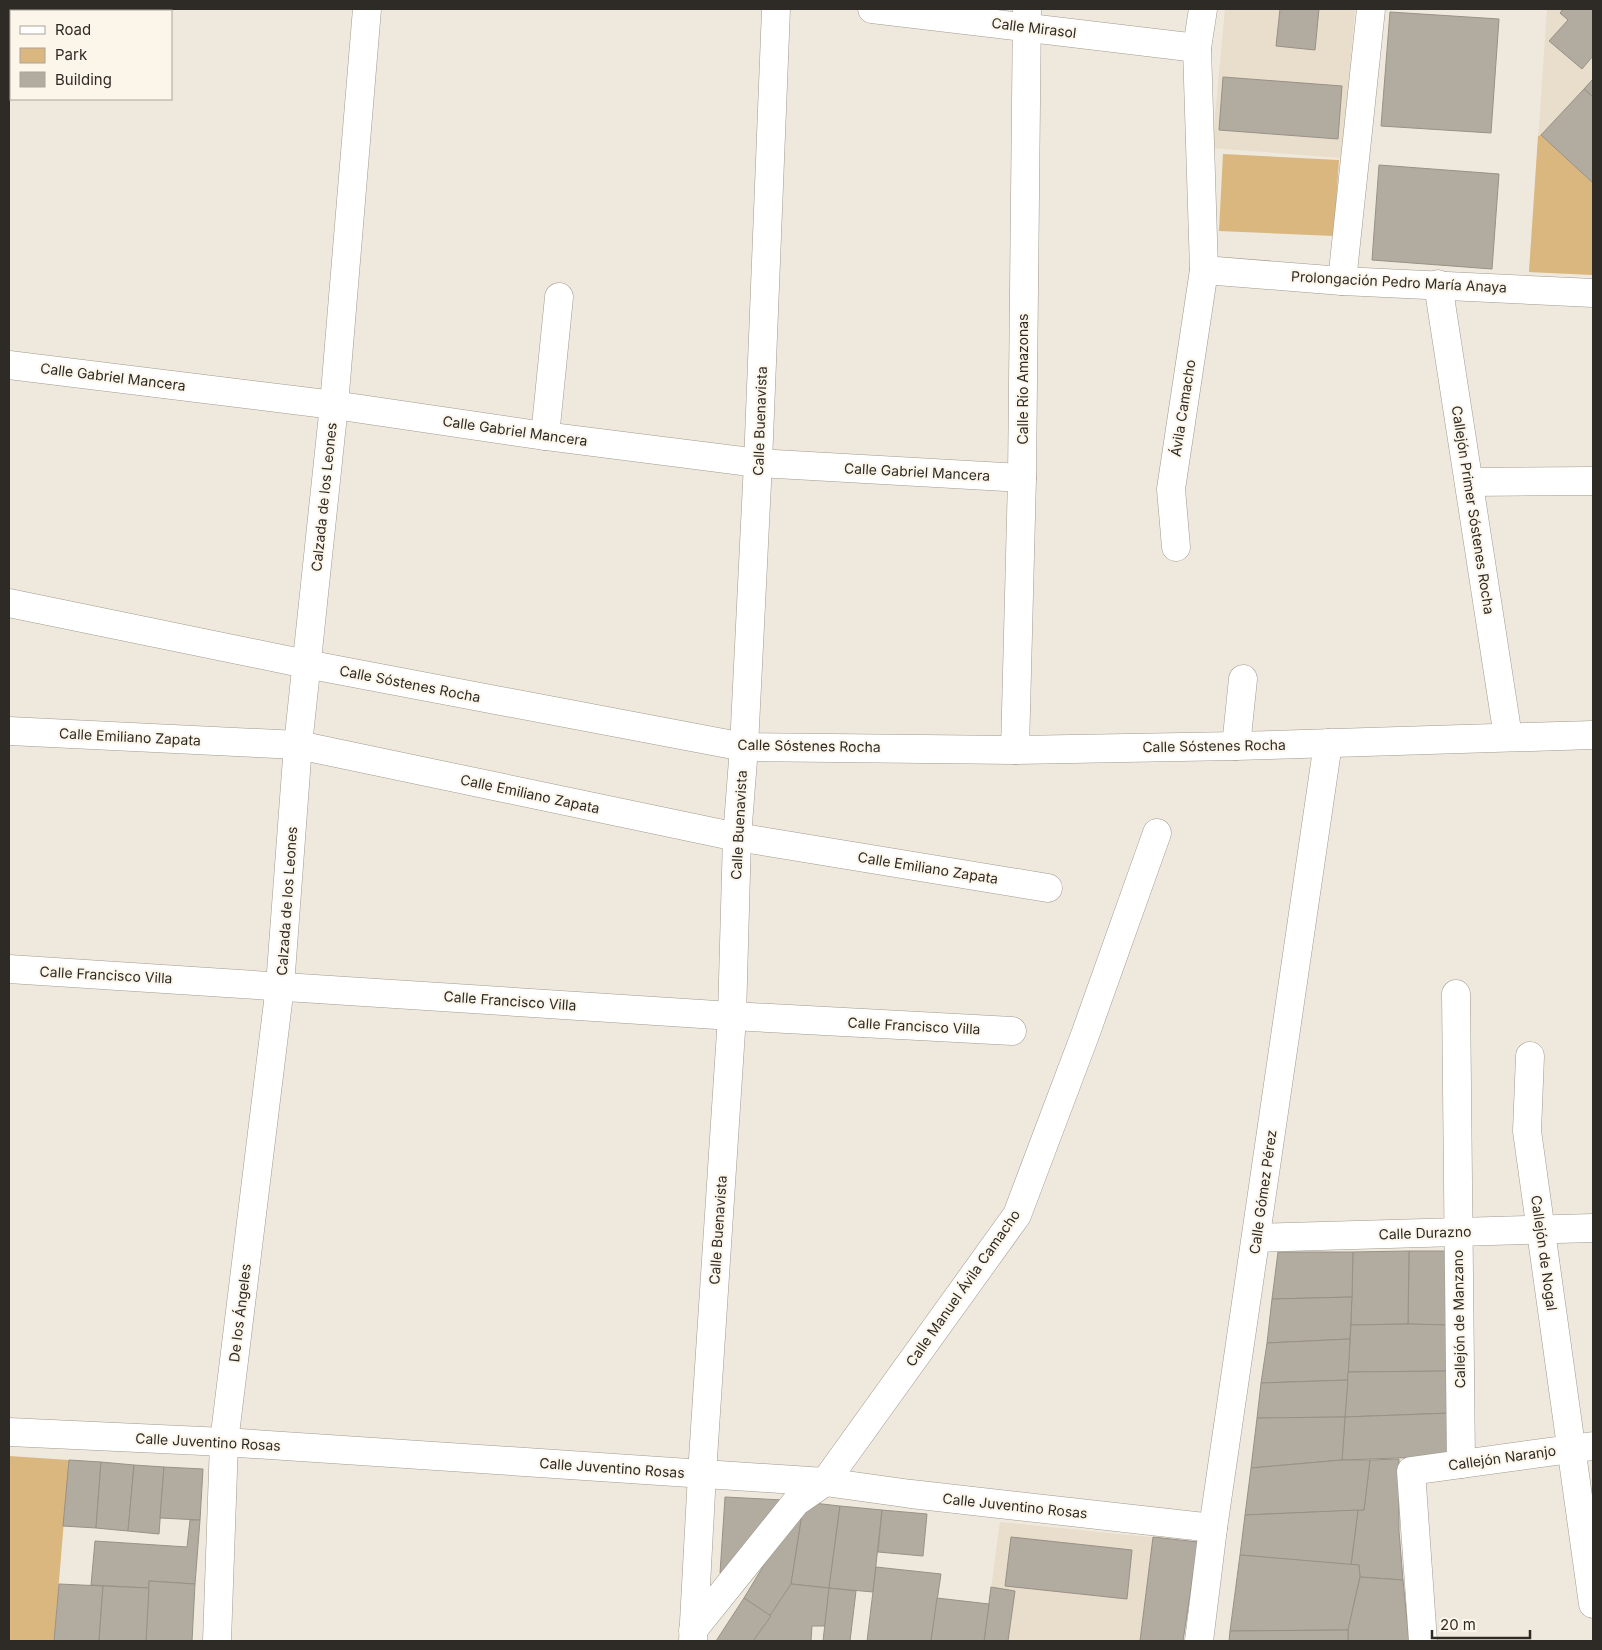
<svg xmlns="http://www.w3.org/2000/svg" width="1602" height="1650" viewBox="0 0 1602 1650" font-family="Inter,sans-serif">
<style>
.built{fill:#e9ddcb}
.green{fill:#dab77e}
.building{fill:#b2aba0;stroke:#989186}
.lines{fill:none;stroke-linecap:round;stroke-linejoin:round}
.minor-casing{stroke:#a19a8f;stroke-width:29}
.minor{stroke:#fff;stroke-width:28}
.labels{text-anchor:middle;stroke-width:4;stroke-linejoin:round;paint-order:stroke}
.street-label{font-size:14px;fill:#2e2b27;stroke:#fcf5e9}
</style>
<rect width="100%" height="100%" fill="#efe8dc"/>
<g class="built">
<polygon points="1225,9 1355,9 1342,158 1212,148"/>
<polygon points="1547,9 1593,9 1593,275 1529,272"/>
<polygon points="1000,1522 1198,1542 1183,1641 984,1641"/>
</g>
<g class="green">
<polygon points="1541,135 1593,183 1593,275 1529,272 1538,136"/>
<polygon points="1223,154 1339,160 1334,236 1219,231"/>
<polygon points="9,1456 69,1460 54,1641 9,1641"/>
</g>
<g class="building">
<polygon points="1280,9 1319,9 1315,50 1276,46"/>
<polygon points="1563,9 1593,9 1593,56 1582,69 1549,41 1568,20 1560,13"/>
<polygon points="1390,12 1499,19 1491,133 1381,126"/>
<polygon points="1223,77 1342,86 1338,139 1219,130"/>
<polygon points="1593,79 1593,97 1584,89"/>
<polygon points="1584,89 1593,97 1593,183 1541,135"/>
<polygon points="1379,165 1499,174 1492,269 1372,260"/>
<polygon points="1409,1251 1448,1251 1449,1325 1408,1324"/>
<polygon points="1409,1251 1408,1324 1351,1325 1353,1252"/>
<polygon points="1278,1252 1353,1252 1352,1297 1272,1299"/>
<polygon points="1352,1297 1350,1339 1267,1343 1272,1299"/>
<polygon points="1408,1324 1449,1325 1450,1371 1348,1372 1351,1325"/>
<polygon points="1350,1339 1348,1380 1261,1383 1267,1343"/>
<polygon points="1450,1371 1451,1413 1345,1417 1348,1372"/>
<polygon points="1348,1380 1345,1417 1257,1418 1261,1383"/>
<polygon points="1451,1413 1452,1456 1342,1460 1345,1417"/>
<polygon points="1345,1417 1342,1460 1251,1468 1257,1418"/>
<polygon points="1399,1459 1399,1531 1403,1580 1360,1577 1359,1565 1351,1565 1358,1510 1364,1510 1370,1460"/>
<polygon points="69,1460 101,1462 96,1528 63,1526"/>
<polygon points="1342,1460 1370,1460 1364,1510 1245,1515 1251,1468"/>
<polygon points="101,1462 134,1465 128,1531 96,1528"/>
<polygon points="134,1465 164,1467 159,1534 128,1531"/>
<polygon points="164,1467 203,1469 200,1520 160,1518"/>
<polygon points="725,1497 783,1500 724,1573 720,1573"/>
<polygon points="802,1502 804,1502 791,1584 771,1616 744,1598"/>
<polygon points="804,1502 840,1506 829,1588 791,1584"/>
<polygon points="840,1506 882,1510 873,1592 829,1588"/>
<polygon points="882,1510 927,1514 923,1556 878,1552"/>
<polygon points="1358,1510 1351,1565 1240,1555 1245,1515"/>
<polygon points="190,1520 200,1520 195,1584 149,1581 149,1588 91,1585 95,1541 187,1547"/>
<polygon points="1011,1537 1132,1550 1127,1599 1005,1586"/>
<polygon points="1153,1537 1198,1542 1183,1641 1140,1641"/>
<polygon points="1240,1555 1359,1565 1360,1577 1348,1630 1230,1631"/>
<polygon points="876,1567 941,1574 931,1641 867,1641"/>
<polygon points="1360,1577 1403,1580 1409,1641 1348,1641 1348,1630"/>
<polygon points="149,1581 195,1584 192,1641 146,1641"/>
<polygon points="59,1584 103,1586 99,1641 54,1641"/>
<polygon points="791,1584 829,1588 825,1626 812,1626 811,1641 753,1641"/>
<polygon points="103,1586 149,1588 146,1641 99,1641"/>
<polygon points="991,1587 1015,1591 1008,1641 984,1641"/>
<polygon points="829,1588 856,1591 850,1641 823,1641"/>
<polygon points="744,1598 771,1616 753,1641 716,1641"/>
<polygon points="937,1598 989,1604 984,1641 931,1641"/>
<polygon points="1348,1630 1348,1641 1229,1641 1230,1631"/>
</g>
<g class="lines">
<defs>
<g id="minor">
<polyline points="872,9 1197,48"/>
<polyline points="1204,270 1342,281 1593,293"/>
<polyline points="1342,281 1371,9"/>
<polyline points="1438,284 1508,737"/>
<polyline points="9,365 334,405 545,436 758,463 1022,478"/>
<polyline points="545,436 559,297"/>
<polyline points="1469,482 1593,481"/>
<polyline points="1176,547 1171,489 1204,270 1197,48 1203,9"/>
<polyline points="9,603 306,664 744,747 1015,750 1236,746 1593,735"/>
<polyline points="9,731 298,745 737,837 1048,888"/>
<polyline points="1236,746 1243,679"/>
<polyline points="1015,750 1022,478 1027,9"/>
<polyline points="9,969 732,1016 1012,1031"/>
<polyline points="1456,994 1461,1464"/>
<polyline points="1530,1056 1527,1131 1593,1604"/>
<polyline points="1256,1238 1593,1228"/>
<polyline points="9,1432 224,1442 825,1482 911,1494 1213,1528"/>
<polyline points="693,1630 796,1502 825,1482 1017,1215 1085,1035 1157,833"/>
<polyline points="217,1641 224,1442 280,986 298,745 334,405 367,9"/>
<polyline points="693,1641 702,1474 732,1016 737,837 744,747 758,463 776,9"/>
<polyline points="1199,1641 1213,1528 1328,743"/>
<polyline points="1423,1641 1411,1471 1593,1446"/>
</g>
</defs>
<use href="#minor" class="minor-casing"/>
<use href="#minor" class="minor"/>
</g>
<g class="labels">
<g class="street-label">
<text transform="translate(1034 28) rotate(7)" y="5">Calle Mirasol</text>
<text transform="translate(1399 282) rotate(3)" y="5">Prolongación Pedro María Anaya</text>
<text transform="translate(113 377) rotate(7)" y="5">Calle Gabriel Mancera</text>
<text transform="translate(1023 379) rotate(-90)" y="5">Calle Río Amazonas</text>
<text transform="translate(1183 408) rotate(-81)" y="5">Ávila Camacho</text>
<text transform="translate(760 421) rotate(-88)" y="5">Calle Buenavista</text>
<text transform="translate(515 431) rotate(8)" y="5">Calle Gabriel Mancera</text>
<text transform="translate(917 472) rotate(3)" y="5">Calle Gabriel Mancera</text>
<text transform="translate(324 497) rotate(-84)" y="5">Calzada de los Leones</text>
<text transform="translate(1473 510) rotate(81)" y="5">Callejón Primer Sóstenes Rocha</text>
<text transform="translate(410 684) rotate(11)" y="5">Calle Sóstenes Rocha</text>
<text transform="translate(130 737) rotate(3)" y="5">Calle Emiliano Zapata</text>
<text transform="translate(809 746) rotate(1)" y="5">Calle Sóstenes Rocha</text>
<text transform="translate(1214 746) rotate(-1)" y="5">Calle Sóstenes Rocha</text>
<text transform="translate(530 794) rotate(12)" y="5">Calle Emiliano Zapata</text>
<text transform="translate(739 825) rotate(-87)" y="5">Calle Buenavista</text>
<text transform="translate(928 868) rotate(9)" y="5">Calle Emiliano Zapata</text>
<text transform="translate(287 901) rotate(-86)" y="5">Calzada de los Leones</text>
<text transform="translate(106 975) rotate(3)" y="5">Calle Francisco Villa</text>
<text transform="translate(510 1001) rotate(4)" y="5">Calle Francisco Villa</text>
<text transform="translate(914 1026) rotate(3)" y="5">Calle Francisco Villa</text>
<text transform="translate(1263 1192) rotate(-82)" y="5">Calle Gómez Pérez</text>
<text transform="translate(718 1230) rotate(-86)" y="5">Calle Buenavista</text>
<text transform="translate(1425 1233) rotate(-2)" y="5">Calle Durazno</text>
<text transform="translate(1544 1253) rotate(82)" y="5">Callejón de Nogal</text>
<text transform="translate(963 1288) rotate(-55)" y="5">Calle Manuel Ávila Camacho</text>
<text transform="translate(240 1313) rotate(-83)" y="5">De los Ángeles</text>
<text transform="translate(1459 1319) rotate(-91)" y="5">Callejón de Manzano</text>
<text transform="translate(208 1442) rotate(3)" y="5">Calle Juventino Rosas</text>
<text transform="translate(1502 1458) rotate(-8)" y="5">Callejón Naranjo</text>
<text transform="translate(612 1468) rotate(4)" y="5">Calle Juventino Rosas</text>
<text transform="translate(1015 1506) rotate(6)" y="5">Calle Juventino Rosas</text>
</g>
</g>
<rect width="1602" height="1650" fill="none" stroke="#2e2b27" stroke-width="20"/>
<rect x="10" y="10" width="162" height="90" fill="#fcf5e9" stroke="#aaa49b"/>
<rect x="20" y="26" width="25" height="8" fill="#ffffff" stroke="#aaa49b"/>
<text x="55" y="35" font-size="15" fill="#2e2b27">Road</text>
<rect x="20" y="48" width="25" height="15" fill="#dab77e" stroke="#aaa49b"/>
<text x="55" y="60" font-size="15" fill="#2e2b27">Park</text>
<rect x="20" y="72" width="25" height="15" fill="#b2aba0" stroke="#aaa49b"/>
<text x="55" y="85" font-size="15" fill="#2e2b27">Building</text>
<path d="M1432 1630v8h98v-8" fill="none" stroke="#2e2b27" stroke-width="2.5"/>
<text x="1440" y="1630" font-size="15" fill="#2e2b27" stroke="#fcf5e9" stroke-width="4" paint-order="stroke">20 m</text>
</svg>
